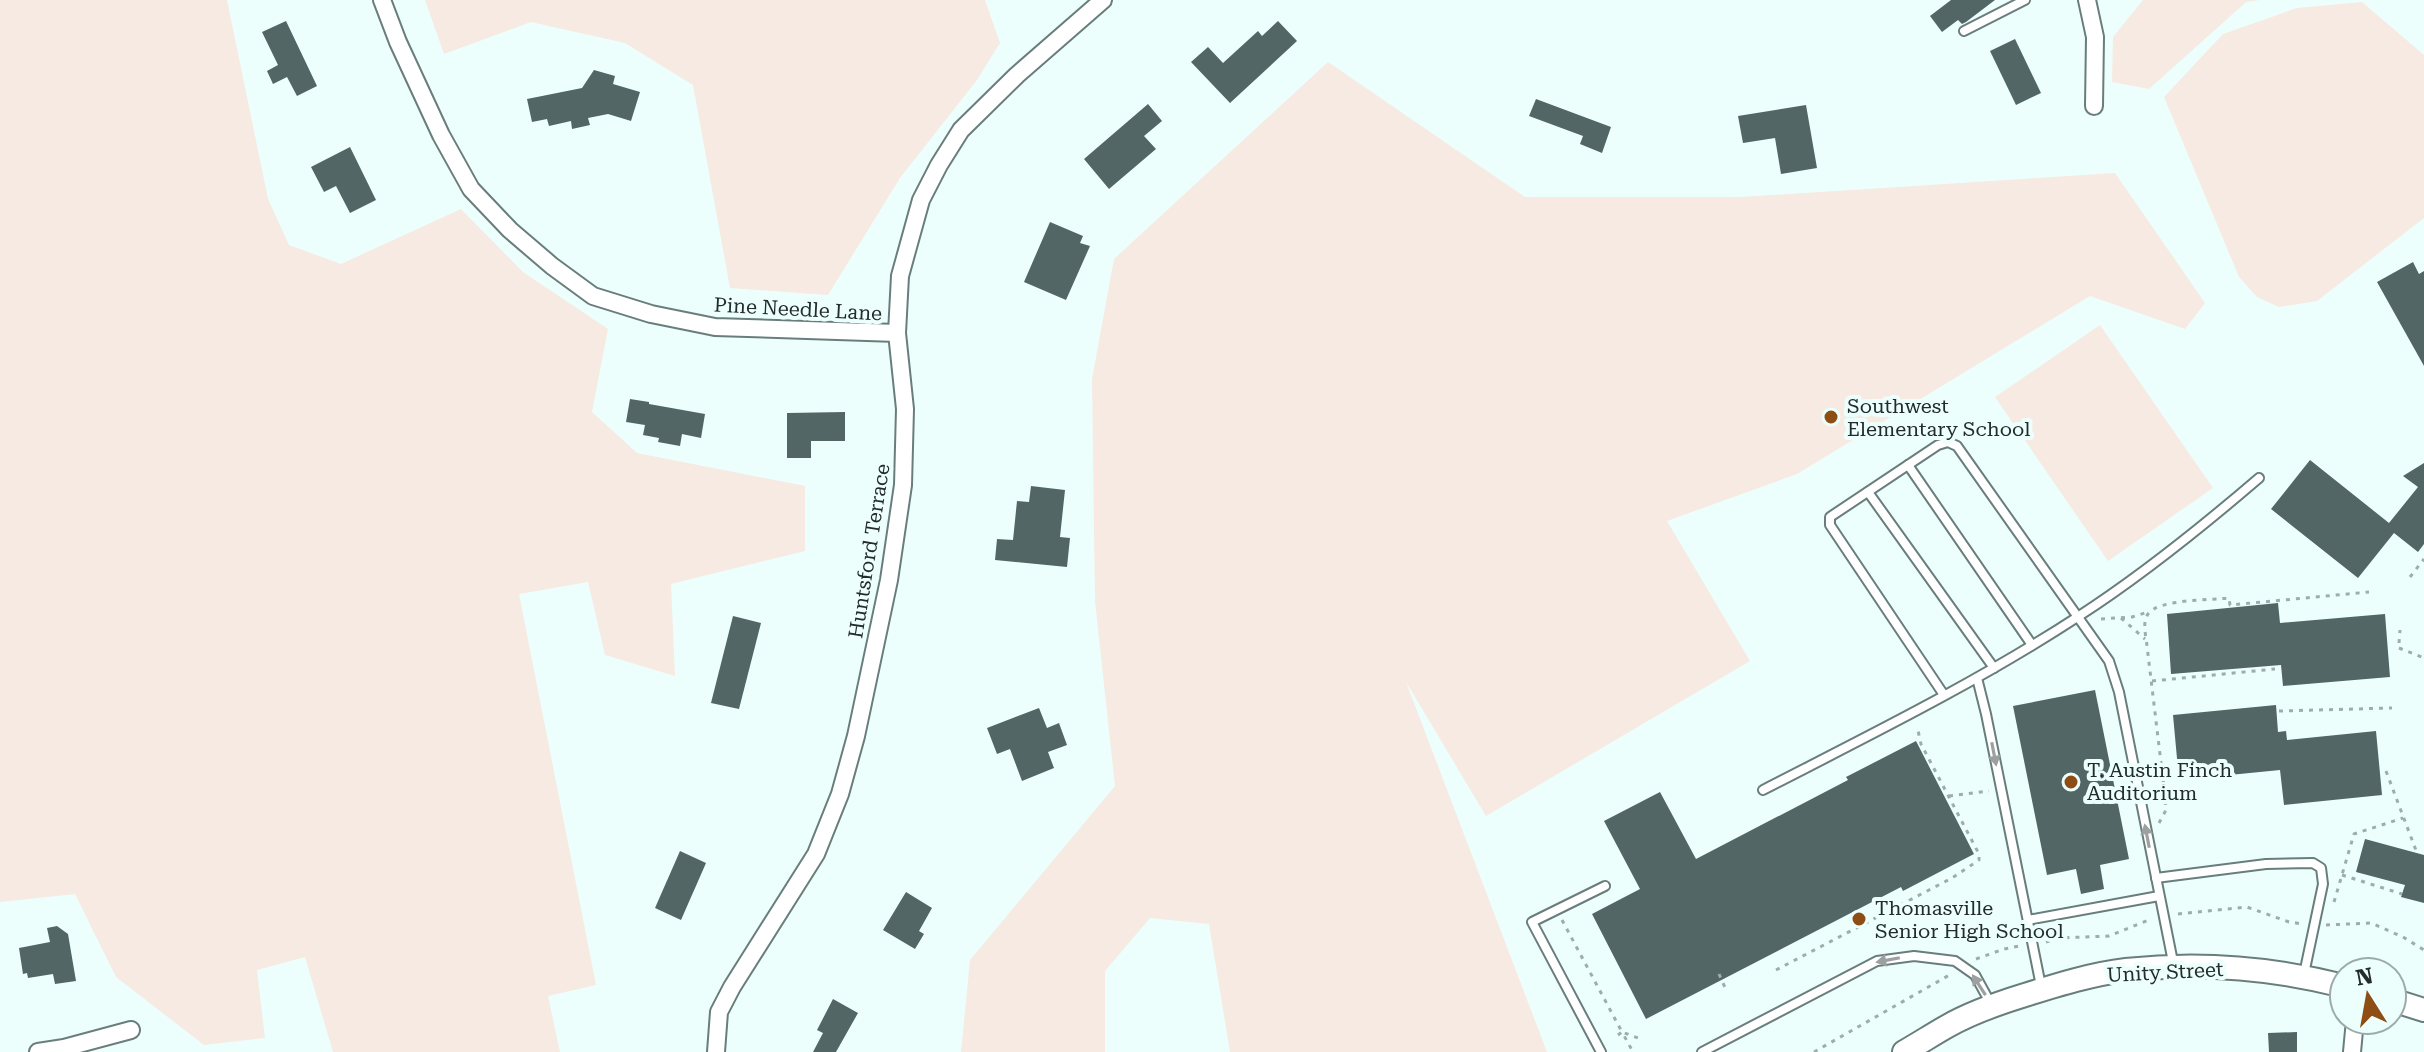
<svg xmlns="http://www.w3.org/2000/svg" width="2424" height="1052" viewBox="0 0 2424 1052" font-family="'Roboto Serif',serif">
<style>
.green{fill:#f7eae2}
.building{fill:#526665}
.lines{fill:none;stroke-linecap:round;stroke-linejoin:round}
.lane-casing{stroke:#697e7c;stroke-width:12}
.street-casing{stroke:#697e7c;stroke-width:20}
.secondary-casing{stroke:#697e7c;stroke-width:26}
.path{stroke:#9eadac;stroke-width:3;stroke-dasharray:4 6;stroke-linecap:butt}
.lane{stroke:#fff;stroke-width:8}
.street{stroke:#fff;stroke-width:16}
.secondary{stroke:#fff;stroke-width:22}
.oneway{fill:#9ca0a0}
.poi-dot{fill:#8d4d15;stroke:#ecfffd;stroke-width:3}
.labels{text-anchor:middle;stroke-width:8;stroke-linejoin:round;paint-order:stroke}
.street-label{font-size:20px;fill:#232c2b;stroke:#ecfffd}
.poi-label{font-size:20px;fill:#232c2b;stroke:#ecfffd;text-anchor:start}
</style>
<rect width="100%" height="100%" fill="#ecfffd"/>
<g class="green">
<polygon points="0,0 227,0 268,199 289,245 341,264 461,209 523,272 608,329 592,412 637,453 805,486 805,551 671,584 675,676 605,655 588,582 519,594 596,985 548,996 560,1052 333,1052 305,957 257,970 265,1038 204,1045 116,977 75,894 0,902"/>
<polygon points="425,0 985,0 1000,43 977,80 900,178 828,295 730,288 693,85 625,43 531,22 444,54"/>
<polygon points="2143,0 2260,0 2246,2 2149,89 2112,82 2113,37"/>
<polygon points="2362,2 2424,55 2424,218 2317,301 2279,307 2257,297 2239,277 2164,97 2223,34 2297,8"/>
<polygon points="1328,62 1525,197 1741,197 2115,173 2205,303 2185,329 2090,296 1797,474 1667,521 1750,661 1486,816 1406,682 1547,1052 1230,1052 1209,924 1150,918 1105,971 1105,1052 961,1052 970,960 1115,786 1095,601 1092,379 1114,259"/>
<polygon points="2100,325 2213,488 2108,561 1995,397"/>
</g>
<g class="building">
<polygon points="1951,0 1995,0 1966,22 1962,24 1958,20 1942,32 1930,16"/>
<polygon points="286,21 317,86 297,96 287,77 273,84 267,71 278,65 262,32"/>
<polygon points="1278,21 1297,41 1230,103 1191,62 1208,47 1223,63 1258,31 1262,36"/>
<polygon points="2015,39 2041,93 2016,105 1990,51"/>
<polygon points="594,70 615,76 613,84 640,92 631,121 608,114 588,118 590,125 572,129 571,121 549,126 547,119 532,122 527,99 582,88"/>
<polygon points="1536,99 1611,127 1602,153 1580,144 1583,136 1529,116"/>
<polygon points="1148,104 1162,121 1144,136 1156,149 1109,189 1084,159"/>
<polygon points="1806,105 1817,168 1781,174 1775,138 1743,143 1738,116"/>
<polygon points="350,147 376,200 350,213 336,186 324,192 311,167"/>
<polygon points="1050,222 1083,236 1080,243 1090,246 1066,300 1024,282"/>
<polygon points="2413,262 2419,274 2424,271 2424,366 2377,282"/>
<polygon points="630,399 649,402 649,404 705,414 701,438 682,434 680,446 658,442 659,438 643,435 645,425 626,422"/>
<polygon points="845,412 845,441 811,441 811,458 787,458 787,413"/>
<polygon points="2310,460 2389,523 2418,487 2403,476 2424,463 2424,544 2418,552 2394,533 2358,578 2271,509"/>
<polygon points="1031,486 1065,490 1060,537 1070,538 1067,567 995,560 997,539 1013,540 1017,501 1029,502"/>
<polygon points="2278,603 2280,623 2385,614 2390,677 2283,686 2281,665 2171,674 2167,614"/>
<polygon points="733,616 761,623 739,709 711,703"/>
<polygon points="2095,690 2129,859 2100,865 2104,889 2081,894 2076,869 2047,875 2013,706"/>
<polygon points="2276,705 2278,732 2286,731 2287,740 2376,731 2382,795 2284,805 2280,770 2179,780 2173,715"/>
<polygon points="1039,708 1047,728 1059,723 1067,745 1048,752 1054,768 1022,781 1010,749 997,754 987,728"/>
<polygon points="1916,741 1974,854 1903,891 1901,887 1646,1019 1592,914 1640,889 1604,821 1660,792 1696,859 1848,780 1846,777"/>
<polygon points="2365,839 2424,855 2424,903 2401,897 2405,885 2356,872"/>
<polygon points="680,851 706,863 681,920 655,908"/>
<polygon points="906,892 932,908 919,931 924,934 915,949 883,930"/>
<polygon points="57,926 68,934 76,981 55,984 53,974 28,978 27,973 23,974 19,948 50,942 47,928"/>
<polygon points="833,999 858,1013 836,1052 813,1052 823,1033 817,1030"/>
<polygon points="2297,1032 2297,1052 2269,1052 2268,1033"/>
</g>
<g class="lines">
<defs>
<g id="lane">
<polyline points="1964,31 2025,0"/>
<polyline points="1908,465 2032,645"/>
<polyline points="1868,492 1994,668"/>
<polyline points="1977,678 1986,714 2041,986"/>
<polyline points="1944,695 1830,525 1830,517 1938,445 1948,442 1957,446 2109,661 2119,692 2174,967"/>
<path d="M1763,790C1870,735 1978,682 2079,616C2141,576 2203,526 2259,478"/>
<polyline points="2156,878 2266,864 2313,863 2321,868 2323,884 2304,974"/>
<polyline points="2028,920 2159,896"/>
<polyline points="1601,1052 1532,922 1605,886"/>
<polyline points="1702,1052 1877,961 1914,956 1955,961 1975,975 1992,1006"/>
</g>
<g id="street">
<polyline points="382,0 398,42 441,135 471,189 510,230 552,266 593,296 651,314 715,327 897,333"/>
<polyline points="2087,0 2095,37 2094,106"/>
<polyline points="38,1052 64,1048 131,1030"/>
<polyline points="716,1052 719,1012 732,987 816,854 840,794 856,736 889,580 903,485 905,409 897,333 900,276 921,200 939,165 961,130 1017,75 1103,0"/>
<polyline points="2352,1052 2355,1020"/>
</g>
<g id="secondary">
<polyline points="2392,1000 2424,1010"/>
<path d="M1904,1052C1918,1044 1932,1035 1946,1027C1970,1013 1999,1003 2025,995C2057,985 2092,974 2126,970C2199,962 2273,968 2344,986"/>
</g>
</defs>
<use href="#lane" class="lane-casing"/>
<use href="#street" class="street-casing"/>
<use href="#secondary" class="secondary-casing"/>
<g class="path">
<polyline points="2410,577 2424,559"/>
<polyline points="2121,618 2145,639"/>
<polyline points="2101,619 2132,617 2148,612"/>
<polyline points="2399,643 2400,630"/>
<polyline points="2399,648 2424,658"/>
<polyline points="2152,681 2275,669"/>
<polyline points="2279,711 2392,708"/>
<polyline points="2386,771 2417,853"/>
<polyline points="1949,796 1989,791"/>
<path d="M2159,823L2166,810L2165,796L2147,646C2146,636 2142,622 2148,614C2158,599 2212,600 2229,598L2230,605L2369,592"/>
<polyline points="2342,875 2402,894"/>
<polyline points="2334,902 2354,834 2403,818"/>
<polyline points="2178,914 2247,907 2289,922 2303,924"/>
<polyline points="1562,920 1622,1032 1638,1038"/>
<polyline points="2326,925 2371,923 2403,937 2424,950"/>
<polyline points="2046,942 2060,938 2109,936 2151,919"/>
<polyline points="1976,959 2004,949 2019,946"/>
<polyline points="1776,970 1952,878 1979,860 1979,854 1921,744 1917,726"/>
<polyline points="1719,974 1727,992"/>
<polyline points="1618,1035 1622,1032 1633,1052"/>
<polyline points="1814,1052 1953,973"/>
</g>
<use href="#lane" class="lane"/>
<use href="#street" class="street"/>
<use href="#secondary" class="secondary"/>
</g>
<defs><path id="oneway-solid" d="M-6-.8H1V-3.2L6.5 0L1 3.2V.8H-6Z" transform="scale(2)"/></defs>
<g class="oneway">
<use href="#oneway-solid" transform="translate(1994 754) rotate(79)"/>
<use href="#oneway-solid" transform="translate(2147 836) rotate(-101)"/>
<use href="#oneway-solid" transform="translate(1888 960) rotate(169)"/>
<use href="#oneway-solid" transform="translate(1979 985) rotate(-123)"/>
</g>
<g class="poi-dot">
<circle cx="1831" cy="417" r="8"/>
<circle cx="2071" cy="782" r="8"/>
<circle cx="1859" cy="919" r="8"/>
</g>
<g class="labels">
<g class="street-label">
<text transform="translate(798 309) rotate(3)" y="7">Pine Needle Lane</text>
<text transform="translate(869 551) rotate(-81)" y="7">Huntsford Terrace</text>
<text transform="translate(2165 972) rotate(-3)" y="7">Unity Street</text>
</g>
<g class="poi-label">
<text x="1847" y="413">Southwest<tspan x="1847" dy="23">Elementary School</tspan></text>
<text x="2087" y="777">T. Austin Finch<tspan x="2087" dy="23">Auditorium</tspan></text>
<text x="1875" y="915">Thomasville<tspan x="1875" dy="23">Senior High School</tspan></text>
</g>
</g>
<g transform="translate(2368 996) rotate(349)"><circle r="38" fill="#ecfffd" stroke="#9caba9" stroke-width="2"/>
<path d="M0-6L14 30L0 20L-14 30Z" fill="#8d4d15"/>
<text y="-12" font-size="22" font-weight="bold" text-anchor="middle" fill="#232c2b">N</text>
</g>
</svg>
